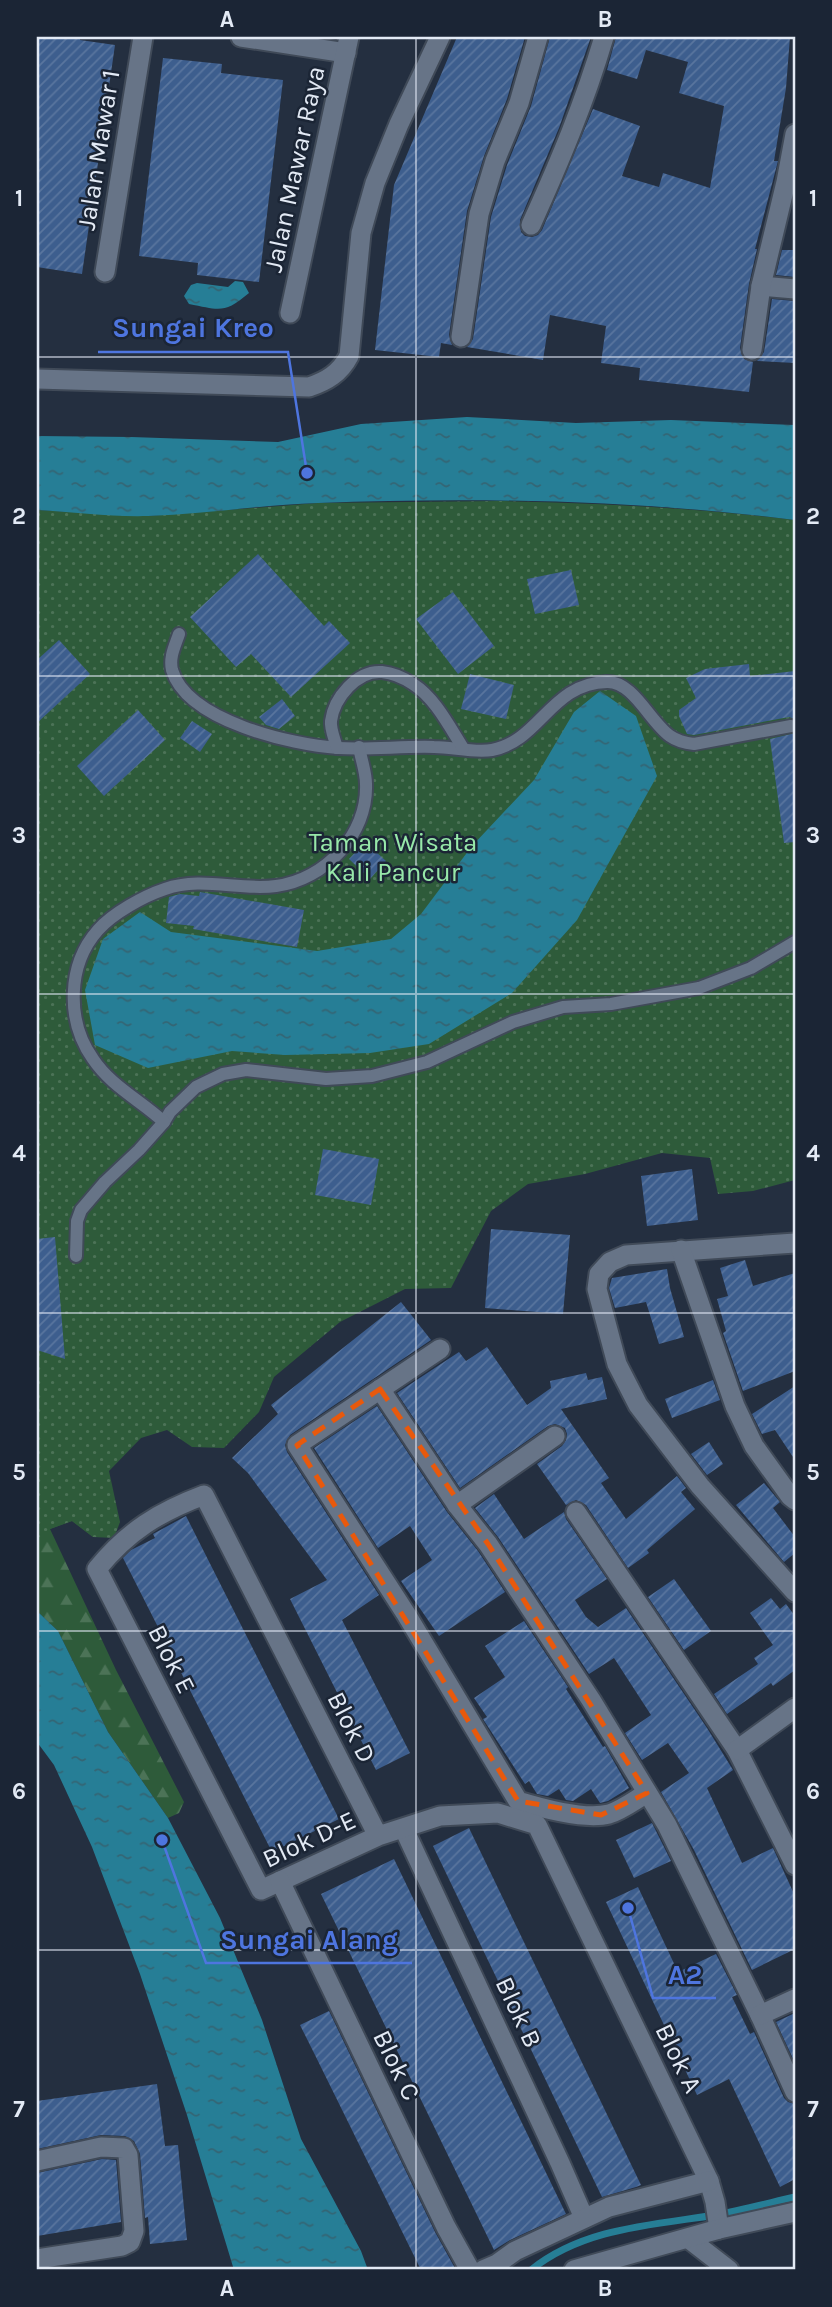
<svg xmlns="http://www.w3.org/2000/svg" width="832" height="2307" viewBox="0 0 832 2307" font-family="Karla,sans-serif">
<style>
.forest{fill:url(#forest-firs)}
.park{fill:url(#park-dots)}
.water{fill:url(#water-ripples)}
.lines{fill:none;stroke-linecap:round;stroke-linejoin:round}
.stream{stroke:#267e96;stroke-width:7}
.building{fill:url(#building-hatch)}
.service-casing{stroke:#404a58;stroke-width:16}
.minor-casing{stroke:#404a58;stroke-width:23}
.tertiary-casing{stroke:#404a58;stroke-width:23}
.service{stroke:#677487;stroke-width:12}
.minor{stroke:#677487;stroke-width:19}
.tertiary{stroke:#677487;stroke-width:19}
.marked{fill:none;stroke:#e8590c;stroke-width:5;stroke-dasharray:14 9;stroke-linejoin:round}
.grid{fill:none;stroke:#e3eaf5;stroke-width:2;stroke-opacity:0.55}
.labels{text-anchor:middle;stroke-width:5;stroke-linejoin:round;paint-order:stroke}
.street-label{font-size:26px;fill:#e3eaf5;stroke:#1b2535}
.park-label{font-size:26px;fill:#97e8a9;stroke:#1b2535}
.leader{fill:none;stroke:#4e75df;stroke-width:2.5}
.callout-dot{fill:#4e75df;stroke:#1b2535;stroke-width:2.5}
.callout-label{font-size:28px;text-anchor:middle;font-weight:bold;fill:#4e75df;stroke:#1b2535;stroke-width:5;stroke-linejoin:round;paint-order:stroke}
.neatline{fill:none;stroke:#e3eaf5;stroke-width:2.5}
.grid-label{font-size:23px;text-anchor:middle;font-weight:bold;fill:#e3eaf5}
</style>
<defs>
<pattern id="forest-firs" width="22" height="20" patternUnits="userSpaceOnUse" patternTransform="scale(1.75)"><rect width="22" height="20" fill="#2e5b3a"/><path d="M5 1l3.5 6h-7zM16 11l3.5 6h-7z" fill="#4c7357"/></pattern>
<pattern id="park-dots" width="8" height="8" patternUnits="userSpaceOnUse" patternTransform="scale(1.75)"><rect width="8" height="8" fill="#2e5b3a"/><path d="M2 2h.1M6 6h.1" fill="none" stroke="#4c7357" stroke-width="1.8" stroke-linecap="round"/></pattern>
<pattern id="water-ripples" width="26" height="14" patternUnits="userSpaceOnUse" patternTransform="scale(1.75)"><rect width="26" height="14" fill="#267e96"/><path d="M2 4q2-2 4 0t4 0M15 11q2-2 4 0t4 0" fill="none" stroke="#346574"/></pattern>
<pattern id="building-hatch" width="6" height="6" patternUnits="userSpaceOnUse" patternTransform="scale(1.75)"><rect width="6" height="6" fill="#3d5e8e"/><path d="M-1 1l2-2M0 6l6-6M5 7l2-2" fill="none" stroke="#59759e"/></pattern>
</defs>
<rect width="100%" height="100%" fill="#242f40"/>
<polygon class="forest" points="37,1418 120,1522 93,1537 72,1521 50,1529 116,1670 184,1802 179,1813 168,1818 108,1732 58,1631 37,1611"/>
<path class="park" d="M499,501C599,503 697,508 795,520V1180L753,1191L718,1194L710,1158L662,1153L585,1174L528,1184L491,1211L451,1288L405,1289L340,1322L274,1377L259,1412L224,1448L192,1447L167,1430L141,1438L109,1471L120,1522L114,1538L93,1537L72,1521L50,1529L37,1539V510L148,516L318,503Z"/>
<g class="water">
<path d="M235,281L243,282L249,293C224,314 220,310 189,304L184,296L191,285L197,283L228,287Z"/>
<path d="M467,417L576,423L671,420L795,425V520C637,500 477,497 318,503C261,505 205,514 148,516C111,517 74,512 37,510V436L131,437L278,442L361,424Z"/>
<polygon points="600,691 636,716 657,776 577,920 512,993 429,1044 370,1053 285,1055 232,1051 148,1068 95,1045 85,990 103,939 140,912 171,932 317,951 391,939 421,914 472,846 534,780 574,712"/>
<polygon points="37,1611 58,1631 108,1732 168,1818 220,1918 262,2020 301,2139 361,2251 368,2270 234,2270 187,2115 140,1974 92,1847 54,1765 37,1742"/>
</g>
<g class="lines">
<path class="stream" d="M531,2270C583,2228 652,2225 716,2215C742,2210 769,2203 795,2197"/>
</g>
<g class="building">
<polygon points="37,37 80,37 80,40 115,45 82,274 37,267"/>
<polygon points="457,37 525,37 507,99 484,156 467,211 449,335 452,345 441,343 439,357 375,350 394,185"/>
<polygon points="550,37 591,37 559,128 520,220 521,232 525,236 532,237 538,235 542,230 593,109 640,126 622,176 659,187 663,173 710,188 724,106 679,93 688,62 646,50 637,79 607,70 616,37 790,37 786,88 774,161 778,161 755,249 757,249 749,284 740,348 744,359 753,362 749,392 639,380 640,368 601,363 606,326 550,315 543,360 467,347 473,339 491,217 507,165 531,106"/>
<polygon points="163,58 222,64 221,73 283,80 259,282 197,275 198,263 139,256"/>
<polygon points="782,250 795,250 795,277 776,275"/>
<polygon points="772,299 795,301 795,363 757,361 764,352"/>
<polygon points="258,554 324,626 329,621 350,643 291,697 251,654 236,667 190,617"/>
<polygon points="571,570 579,605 535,614 527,579"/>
<polygon points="453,592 494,646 458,674 416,619"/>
<polygon points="59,640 90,674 37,723 37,660"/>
<polygon points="749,664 750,676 795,671 795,719 789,717 694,735 687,734 679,716 679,710 696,698 686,678 705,669"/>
<polygon points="470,674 514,685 506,719 461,709"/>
<polygon points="282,699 295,716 279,729 266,725 259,717"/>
<polygon points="138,710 165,740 104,796 77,766"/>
<polygon points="192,721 212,734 200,752 180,738"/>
<polygon points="795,733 795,842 784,843 770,739"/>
<polygon points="365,842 386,861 370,879 349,859"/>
<polygon points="200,892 304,910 297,947 193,929 194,926 166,923 169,897 180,894 199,896"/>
<polygon points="323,1149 379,1159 371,1205 315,1195"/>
<polygon points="692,1169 698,1220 647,1226 641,1176"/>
<polygon points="491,1229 570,1235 563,1314 485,1308"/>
<polygon points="55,1237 65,1359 37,1350 37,1239"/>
<polygon points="745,1260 753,1286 795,1273 795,1371 743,1391 723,1333 726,1331 717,1299 728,1296 720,1268"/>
<polygon points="667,1269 670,1288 684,1337 659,1344 646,1302 615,1308 609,1288 612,1278"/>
<polygon points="401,1302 431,1340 290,1435 285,1445 287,1452 379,1595 342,1620 410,1753 376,1770 290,1599 327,1580 248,1473 232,1458 278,1414 271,1405"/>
<polygon points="487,1347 527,1405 551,1388 550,1381 586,1373 588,1380 602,1377 607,1399 561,1409 609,1478 601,1483 626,1519 677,1476 686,1488 681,1492 695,1509 647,1550 649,1553 628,1568 586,1505 576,1500 566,1505 537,1464 562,1446 566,1440 567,1434 565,1428 555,1424 548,1426 460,1488 397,1393 459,1352 466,1361"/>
<polygon points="713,1380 720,1400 672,1418 665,1399"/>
<polygon points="795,1386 795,1460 775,1430 762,1434 752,1414"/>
<polygon points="377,1406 447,1512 478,1551 505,1592 439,1636 401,1581 432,1560 410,1526 378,1548 314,1448"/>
<polygon points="709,1442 723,1464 707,1475 691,1454"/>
<polygon points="764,1483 780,1502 773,1508 795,1537 795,1553 784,1562 736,1505"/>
<polygon points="494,1494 524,1539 564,1512 566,1519 607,1579 575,1600 586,1617 598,1627 626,1608 707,1728 733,1770 707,1788 742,1863 773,1848 795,1896 795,1949 752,1970 694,1850 661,1792 689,1773 668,1743 642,1760 625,1733 651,1715 614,1658 589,1674 498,1537 475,1508"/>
<polygon points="186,1516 339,1819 272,1852 123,1558 131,1550 155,1538 153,1534"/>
<polygon points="674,1579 711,1631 684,1650 648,1597"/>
<polygon points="771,1598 780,1609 786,1604 795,1616 795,1670 773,1686 771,1683 727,1714 714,1694 758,1664 754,1658 773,1645 750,1613"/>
<polygon points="524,1621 568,1687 566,1689 603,1747 605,1746 629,1788 608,1801 600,1803 591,1789 573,1801 566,1800 559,1789 548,1796 537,1794 529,1781 525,1784 483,1719 487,1717 474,1698 505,1677 485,1646"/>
<polygon points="652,1823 671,1861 634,1878 616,1840"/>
<polygon points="469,1828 641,2185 636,2187 602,2197 433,1846"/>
<polygon points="394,1859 566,2214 510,2240 494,2250 321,1894"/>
<polygon points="638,1887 678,1972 716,1954 737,1995 732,1997 750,2034 754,2032 784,2098 788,2102 795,2104 795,2179 780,2187 729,2079 697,2095 606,1902"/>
<polygon points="329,2011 435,2232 456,2270 421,2270 315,2055 300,2025"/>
<polygon points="795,2013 795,2063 776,2022"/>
<polygon points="157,2084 165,2146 178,2145 187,2240 150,2244 148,2217 145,2218 140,2154 134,2141 125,2136 101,2135 37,2149 37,2101"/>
<polygon points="102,2159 116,2160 121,2222 37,2236 37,2173"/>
</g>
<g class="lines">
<defs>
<g id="service">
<path d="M179,634C175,646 169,657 172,670C187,721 292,745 338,748C370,750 402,746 434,747C452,747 474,753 492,750C540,741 551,683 607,682C633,681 650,722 670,736C677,741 685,743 694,744L791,726"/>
<path d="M337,748C335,740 330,729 331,721C334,698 357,670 382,672C392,673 404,678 413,684C435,698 449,726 463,748"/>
<polyline points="164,1122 170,1112 196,1087 223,1074 246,1070 326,1079 372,1076 427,1062 513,1022 563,1007 611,1004 699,988 751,968 795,942"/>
<path d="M76,1256L77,1221L81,1210L105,1182L139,1150L164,1122C140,1100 111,1086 93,1059C66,1021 67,965 98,930C113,913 144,896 165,889C202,876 239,891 276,886C325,880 368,834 366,784C366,772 361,759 359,747"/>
</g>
<g id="minor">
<polyline points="241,37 346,53"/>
<path d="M531,225C560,161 584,104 604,37"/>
<polyline points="105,272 143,37"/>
<polyline points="761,286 795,289"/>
<polyline points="290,313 349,37"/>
<polyline points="461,337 479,214 495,161 519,103 538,37"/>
<polyline points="752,350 761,286 786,182 795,134"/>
<polyline points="795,1243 626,1255 610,1262 599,1274 597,1289 617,1364 638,1405 700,1486 795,1592"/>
<polyline points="681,1250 735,1406 754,1446 790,1496 795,1500"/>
<path d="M440,1349L297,1445L406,1614L518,1801C541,1808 586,1820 609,1814C622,1810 635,1800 647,1793"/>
<polyline points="380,1389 457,1505 488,1544 591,1700 667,1825 760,2015 795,2092"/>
<polyline points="457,1505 555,1436"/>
<polyline points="576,1512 737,1750 795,1865"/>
<polyline points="737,1750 795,1708"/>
<polyline points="404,1829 560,2163 584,2218"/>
<path d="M378,1836L261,1890L97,1569C128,1531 159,1512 204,1495L378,1836L440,1816L498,1813L537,1825L709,2181L715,2202L719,2229"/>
<polyline points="280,1881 446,2227 470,2270"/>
<polyline points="760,2015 795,1999"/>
<polyline points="37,2161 101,2147 124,2148 128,2155 134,2231 130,2242 122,2246 37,2259"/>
<polyline points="689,2239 729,2270"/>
<polyline points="483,2270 497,2264 515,2251 609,2207 709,2181"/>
<polyline points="574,2270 719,2229 795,2212"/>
</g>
<path id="tertiary" d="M37,379L309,387C327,381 340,373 349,356L361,233L375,183L399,124L440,37"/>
</defs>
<use href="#service" class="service-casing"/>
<use href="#minor" class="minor-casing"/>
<use href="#tertiary" class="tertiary-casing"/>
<use href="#service" class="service"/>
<use href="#minor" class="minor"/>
<use href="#tertiary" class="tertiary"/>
</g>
<path class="marked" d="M380,1389L488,1544L647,1793L601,1815L518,1801L297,1445Z"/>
<path class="grid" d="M416,37V2270M37,357H795M37,676H795M37,994H795M37,1313H795M37,1631H795M37,1950H795"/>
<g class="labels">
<g class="street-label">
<text transform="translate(98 150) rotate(-81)" y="9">Jalan Mawar 1</text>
<text transform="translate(294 169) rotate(-78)" y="9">Jalan Mawar Raya</text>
<text transform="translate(172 1659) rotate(63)" y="9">Blok E</text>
<text transform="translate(352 1727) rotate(63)" y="9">Blok D</text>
<text transform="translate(309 1839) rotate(-25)" y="9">Blok D-E</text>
<text transform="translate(519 2012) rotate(65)" y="9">Blok B</text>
<text transform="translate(679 2058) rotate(64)" y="9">Blok A</text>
<text transform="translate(397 2065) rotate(64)" y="9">Blok C</text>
</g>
<g class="park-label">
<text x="393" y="851">Taman Wisata<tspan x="393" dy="30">Kali Pancur</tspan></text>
</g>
</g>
<path class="leader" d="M307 473L288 352H98M162 1840L206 1963H412M628 1908L653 1998H716"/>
<g class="callout-dot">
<circle cx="307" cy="473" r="7"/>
<circle cx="162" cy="1840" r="7"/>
<circle cx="628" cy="1908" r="7"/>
</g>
<g class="callout-label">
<text x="193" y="337">Sungai Kreo</text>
<text x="309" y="1949">Sungai Alang</text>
<text x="685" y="1984">A2</text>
</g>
<rect width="832" height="2307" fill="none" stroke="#1b2535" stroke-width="77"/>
<rect x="38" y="38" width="756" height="2230" class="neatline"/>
<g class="grid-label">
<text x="227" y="27">A</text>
<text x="605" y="27">B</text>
<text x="19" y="206">1</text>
<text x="813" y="206">1</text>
<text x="19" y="524">2</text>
<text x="813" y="524">2</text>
<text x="19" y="843">3</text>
<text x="813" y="843">3</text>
<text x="19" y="1161">4</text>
<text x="813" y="1161">4</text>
<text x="19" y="1480">5</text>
<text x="813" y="1480">5</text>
<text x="19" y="1799">6</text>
<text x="813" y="1799">6</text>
<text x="19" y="2117">7</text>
<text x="813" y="2117">7</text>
<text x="227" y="2296">A</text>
<text x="605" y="2296">B</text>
</g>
</svg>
